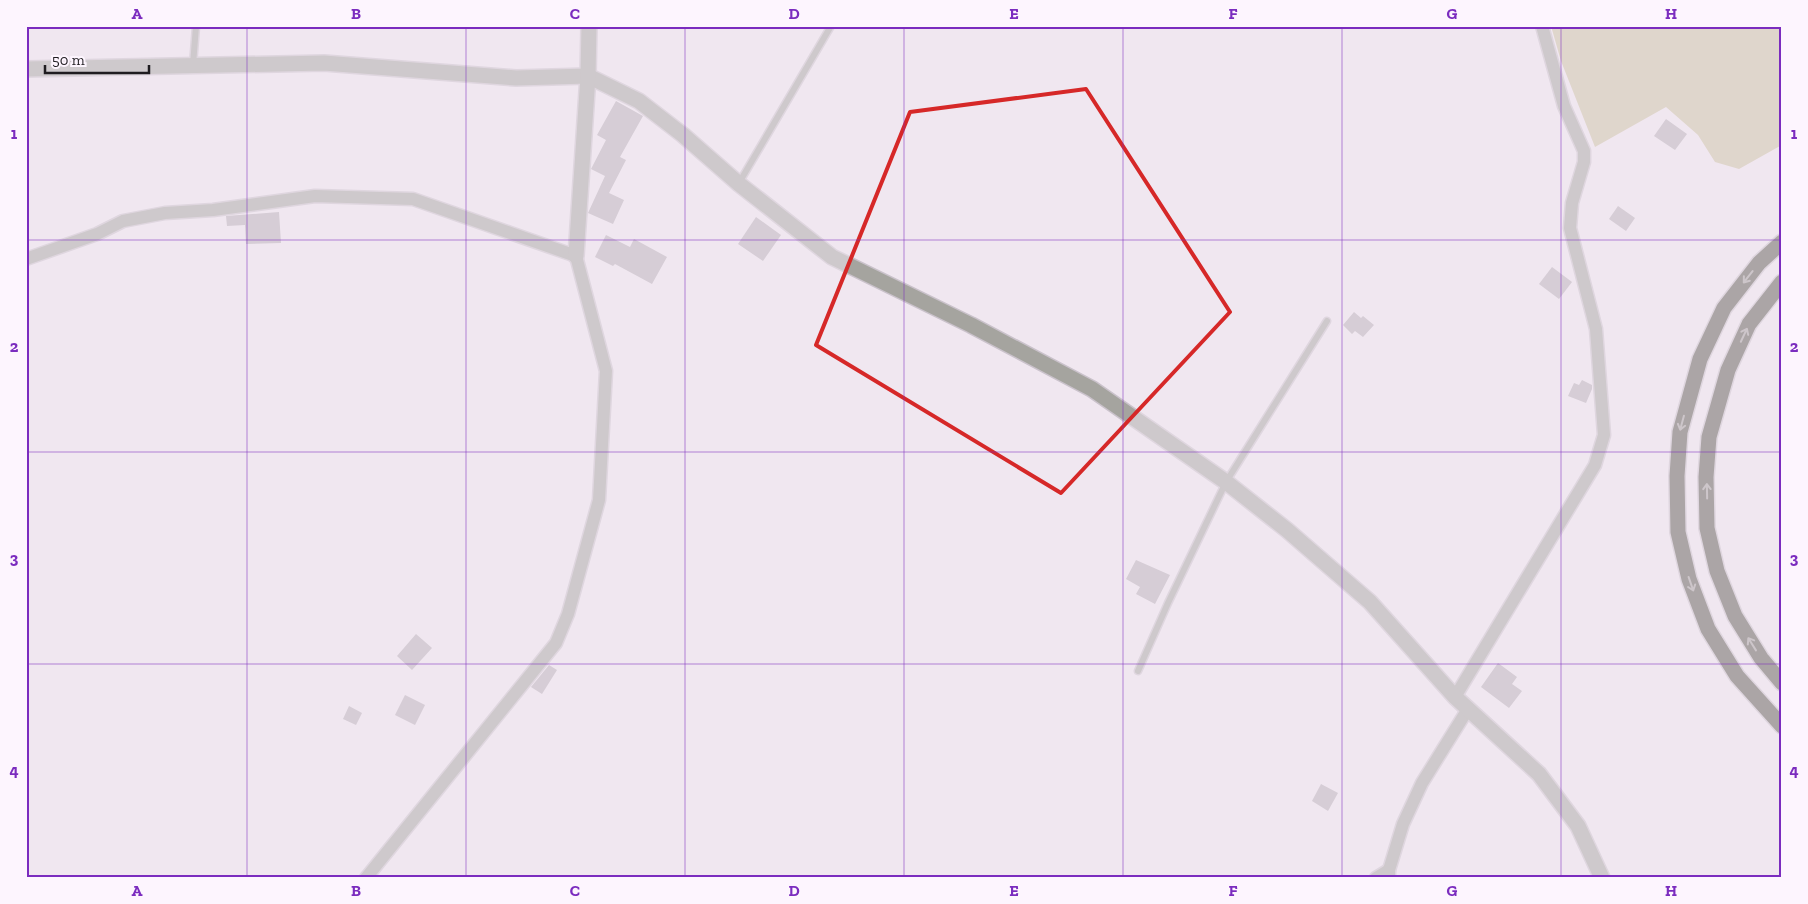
<svg xmlns="http://www.w3.org/2000/svg" width="1808" height="904" viewBox="0 0 1808 904" font-family="'Zilla Slab',serif">
<style>
.green{fill:#cbc0a0}
.building{fill:#b5adb5}
.lines{fill:none;stroke-linecap:round;stroke-linejoin:round}
.service-casing{stroke:#cac2cb;stroke-width:9}
.minor-casing{stroke:#cac2cb;stroke-width:15}
.tertiary-casing{stroke:#cac2cb;stroke-width:18}
.motorway-casing{stroke:#cac2cb;stroke-width:18}
.service{stroke:#a5a49f;stroke-width:6}
.minor{stroke:#a5a49f;stroke-width:12}
.tertiary{stroke:#a5a49f;stroke-width:15}
.motorway{stroke:#58554c;stroke-width:15}
.oneway{stroke:#a29d9c}
.marked{fill:none;stroke:#d62828;stroke-width:4;stroke-linejoin:round}
.grid{fill:none;stroke:#7b2cbf;stroke-width:1;stroke-opacity:0.55}
.neatline{fill:none;stroke:#7b2cbf;stroke-width:2}
.grid-label{font-size:16px;text-anchor:middle;font-weight:bold;fill:#7b2cbf}
</style>
<rect width="100%" height="100%" fill="#f0e7f0"/>
<polygon class="green" points="1551,26 1782,26 1782,145 1739,169 1715,162 1698,135 1666,107 1595,147 1561,61"/>
<g class="building">
<polygon points="616,101 643,116 620,157 626,160 609,193 624,200 613,224 588,213 605,176 591,169 606,140 597,135"/>
<polygon points="1666,119 1687,134 1675,150 1654,136"/>
<polygon points="1618,206 1635,218 1626,231 1609,219"/>
<polygon points="279,212 281,243 246,244 245,225 227,226 226,216"/>
<polygon points="756,217 781,235 763,261 738,244"/>
<polygon points="606,235 630,247 634,239 667,257 652,284 615,264 613,266 595,257"/>
<polygon points="1552,267 1572,282 1559,299 1539,284"/>
<polygon points="1354,312 1361,318 1363,316 1374,325 1363,337 1355,331 1352,334 1343,325"/>
<polygon points="1582,380 1592,385 1592,389 1586,403 1568,396 1574,383 1579,385"/>
<polygon points="1136,560 1170,575 1155,604 1136,594 1140,587 1126,579"/>
<polygon points="416,634 432,648 412,670 397,656"/>
<polygon points="1498,663 1517,677 1512,684 1522,691 1509,708 1481,687"/>
<polygon points="549,665 557,670 542,694 531,687"/>
<polygon points="405,695 425,705 415,725 395,715"/>
<polygon points="349,706 362,713 356,725 343,719"/>
<polygon points="1321,784 1338,793 1328,811 1312,801"/>
</g>
<g class="lines">
<defs>
<g id="service">
<polyline points="193,65 196,26"/>
<polyline points="739,183 831,26"/>
<polyline points="1138,671 1168,603 1226,482 1327,321"/>
</g>
<g id="minor">
<polyline points="26,259 97,234 123,221 165,213 213,210 315,196 413,199 576,256 606,371 599,500 568,614 556,643 366,878"/>
<polyline points="1455,697 1595,465 1604,435 1596,329 1570,228 1572,203 1584,162 1584,151 1564,106 1542,26"/>
<polyline points="1376,878 1389,870"/>
<polyline points="1389,878 1389,870 1403,824 1422,783 1468,709"/>
</g>
<g id="tertiary">
<polyline points="26,69 324,63 516,78 588,76 639,101 683,135 739,184 832,257 971,325 1092,389 1226,482 1287,530 1370,602 1455,697 1539,774 1578,826 1602,878"/>
<polyline points="576,256 588,76 589,26"/>
</g>
<g id="motorway">
<polyline points="1782,242 1759,263 1724,308 1700,359 1680,432 1677,476 1678,532 1689,579 1708,629 1737,676 1782,726"/>
<polyline points="1782,282 1749,324 1728,370 1709,437 1706,477 1707,528 1717,571 1735,616 1761,658 1782,683"/>
</g>
</defs>
<use href="#service" class="service-casing"/>
<use href="#minor" class="minor-casing"/>
<use href="#tertiary" class="tertiary-casing"/>
<use href="#motorway" class="motorway-casing"/>
<use href="#service" class="service"/>
<use href="#minor" class="minor"/>
<use href="#tertiary" class="tertiary"/>
<use href="#motorway" class="motorway"/>
</g>
<defs><path id="oneway-shaft" d="M-6 0H5M1.5-3L5.5 0L1.5 3" fill="none" stroke-width="1.6" stroke-linecap="round" stroke-linejoin="round" transform="scale(1.25)"/></defs>
<g class="oneway">
<use href="#oneway-shaft" transform="translate(1748 277) rotate(128)"/>
<use href="#oneway-shaft" transform="translate(1744 335) rotate(-65)"/>
<use href="#oneway-shaft" transform="translate(1682 423) rotate(105)"/>
<use href="#oneway-shaft" transform="translate(1707 491) rotate(-91)"/>
<use href="#oneway-shaft" transform="translate(1691 584) rotate(71)"/>
<use href="#oneway-shaft" transform="translate(1752 644) rotate(-122)"/>
</g>
<path d="M0 0H1808V904H0ZM1086,89L1230,312L1061,493L816,345L910,112Z" fill="#f0e7f0" fill-opacity=".55" fill-rule="evenodd"/>
<path class="marked" d="M1086,89L1230,312L1061,493L816,345L910,112Z"/>
<path class="grid" d="M247,26V878M466,26V878M685,26V878M904,26V878M1123,26V878M1342,26V878M1561,26V878M26,240H1782M26,452H1782M26,664H1782"/>
<rect width="1808" height="904" fill="none" stroke="#fdf5fe" stroke-width="55"/>
<path d="M45 65v8h104v-8" fill="none" stroke="#1f1c20" stroke-width="2.5"/>
<text x="52" y="65" font-size="15" fill="#1f1c20" stroke="#fdf5fe" stroke-width="4" paint-order="stroke">50 m</text>
<rect x="28" y="28" width="1752" height="848" class="neatline"/>
<g class="grid-label">
<text x="137" y="19">A</text>
<text x="356" y="19">B</text>
<text x="575" y="19">C</text>
<text x="794" y="19">D</text>
<text x="1014" y="19">E</text>
<text x="1233" y="19">F</text>
<text x="1452" y="19">G</text>
<text x="1671" y="19">H</text>
<text x="14" y="139">1</text>
<text x="1794" y="139">1</text>
<text x="14" y="352">2</text>
<text x="1794" y="352">2</text>
<text x="14" y="564">3</text>
<text x="1794" y="564">3</text>
<text x="14" y="776">4</text>
<text x="1794" y="776">4</text>
<text x="137" y="896">A</text>
<text x="356" y="896">B</text>
<text x="575" y="896">C</text>
<text x="794" y="896">D</text>
<text x="1014" y="896">E</text>
<text x="1233" y="896">F</text>
<text x="1452" y="896">G</text>
<text x="1671" y="896">H</text>
</g>
</svg>
